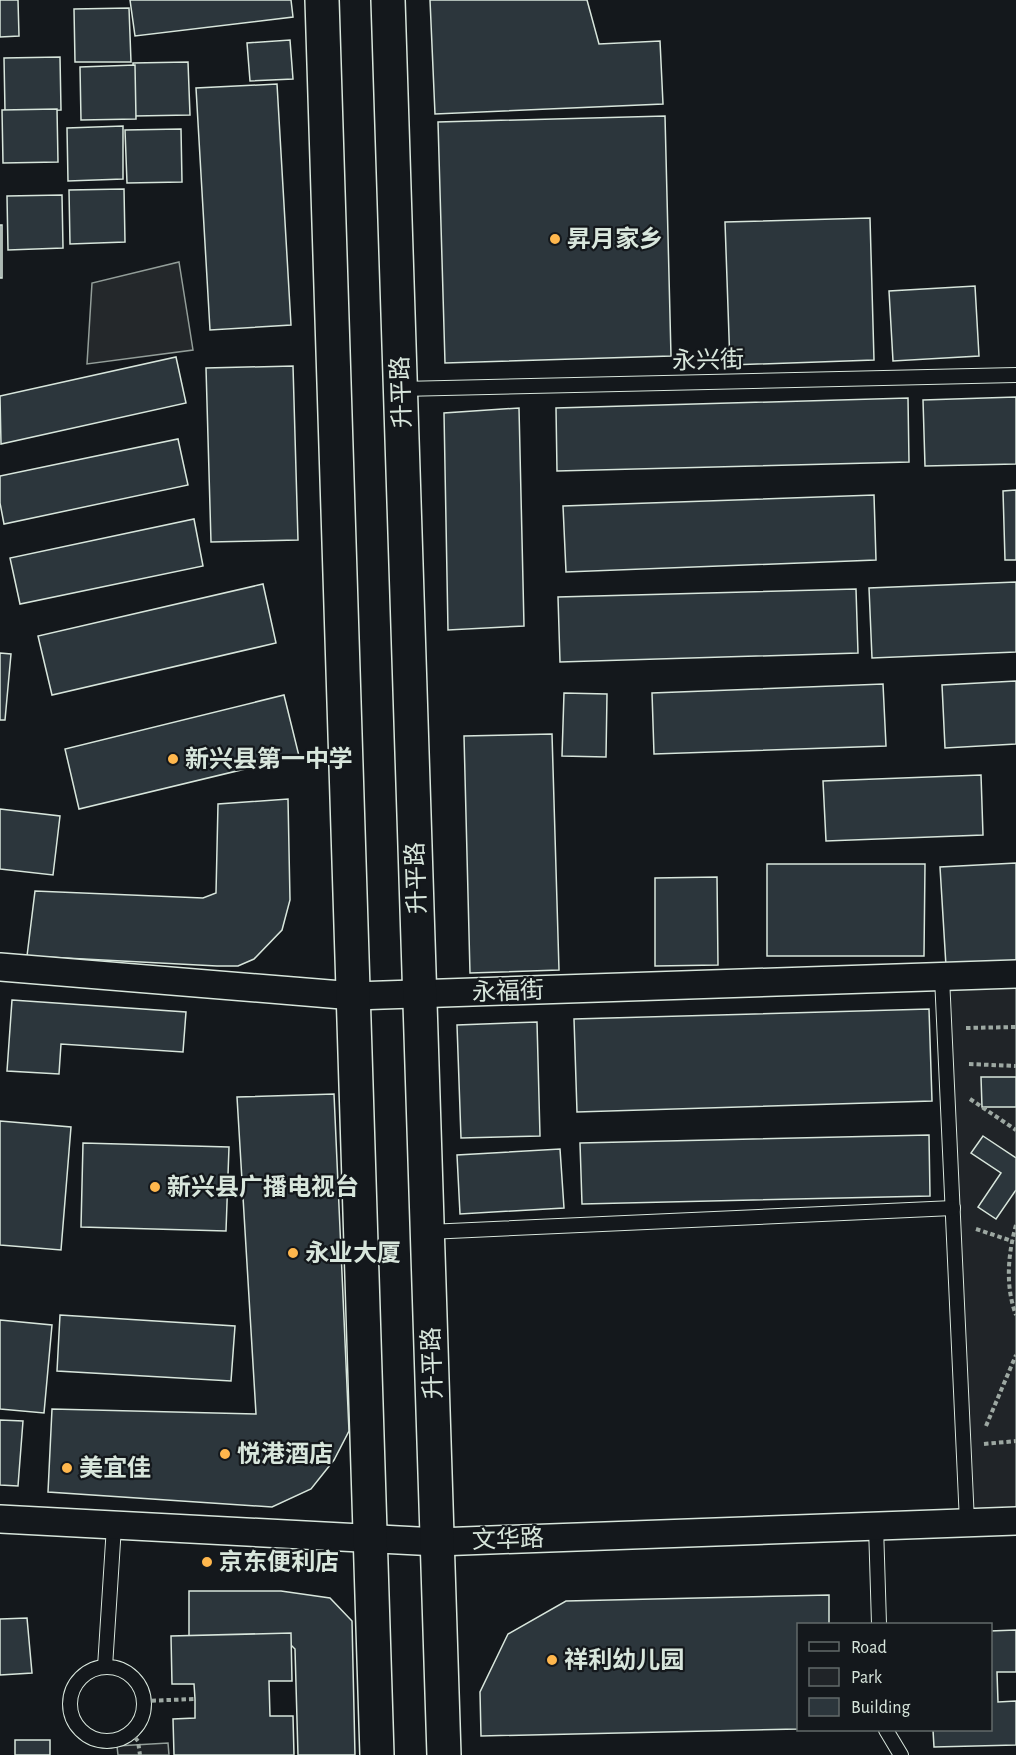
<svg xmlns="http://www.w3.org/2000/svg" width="1016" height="1755" viewBox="0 0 1016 1755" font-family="'Alegreya Sans','Noto Sans SC',sans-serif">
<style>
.green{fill:#202428;stroke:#939e99;stroke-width:1.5}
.parking{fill:#24282b;stroke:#939e99;stroke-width:1.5}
.building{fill:#2c363c;stroke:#d8e6dc;stroke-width:1.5}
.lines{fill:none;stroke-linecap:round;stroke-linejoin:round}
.lane-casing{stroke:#d8e6dc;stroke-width:16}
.street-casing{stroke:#d8e6dc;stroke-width:30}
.secondary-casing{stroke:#d8e6dc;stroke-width:36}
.path{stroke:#9da8a2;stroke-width:4;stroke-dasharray:4.5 3;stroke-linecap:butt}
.lane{stroke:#14181c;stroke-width:14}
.street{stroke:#14181c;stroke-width:27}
.secondary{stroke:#14181c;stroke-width:33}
.poi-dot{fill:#ffb74d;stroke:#14181c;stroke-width:2}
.labels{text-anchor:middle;stroke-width:4.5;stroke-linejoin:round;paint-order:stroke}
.poi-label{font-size:24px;font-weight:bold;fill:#d8e6dc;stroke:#14181c;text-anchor:start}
.street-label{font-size:24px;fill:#d8e6dc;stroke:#14181c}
</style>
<rect width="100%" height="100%" fill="#14181c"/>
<g class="green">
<polygon points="1016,974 1016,1521 967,1522 942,977"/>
<polygon points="168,1743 169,1755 118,1755 117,1746"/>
</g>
<polygon class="parking" points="179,262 193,350 87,364 92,283"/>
<g class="building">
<polygon points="0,0 18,0 19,36 0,37"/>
<polygon points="130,0 291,0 293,17 135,36"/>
<polygon points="430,0 587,0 599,44 660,41 663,104 435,114"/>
<polygon points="129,8 131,62 75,62 74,9"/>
<polygon points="290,40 293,79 250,81 247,43"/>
<polygon points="60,57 61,110 5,111 4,58"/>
<polygon points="188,62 190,115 134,116 133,63"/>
<polygon points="135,65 136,119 81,120 80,67"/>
<polygon points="277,84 291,325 210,330 196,88"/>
<polygon points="57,109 58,162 3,163 2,110"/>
<polygon points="665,116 671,356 445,363 438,122"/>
<polygon points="123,126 123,179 68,181 67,128"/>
<polygon points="181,129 182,182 127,183 125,130"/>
<polygon points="124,189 125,242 70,244 69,190"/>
<polygon points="62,195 63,248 8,250 7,196"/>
<polygon points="870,218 874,360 730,365 725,222"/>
<rect x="0" y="225" width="2" height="53"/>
<polygon points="975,286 979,356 893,361 889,291"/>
<polygon points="176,357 186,403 1,444 0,396"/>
<polygon points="293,366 298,540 211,542 206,368"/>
<polygon points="1016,397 1016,464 925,466 923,400"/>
<polygon points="908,398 909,462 557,471 556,408"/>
<polygon points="519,408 524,626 448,630 444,413"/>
<polygon points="178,439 188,485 4,524 0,503 0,476"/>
<polygon points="1016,490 1016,560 1005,560 1003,491"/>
<polygon points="874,495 876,560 566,572 563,506"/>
<polygon points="194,519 203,566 20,604 10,558"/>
<polygon points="1016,582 1016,652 872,658 869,588"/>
<polygon points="263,584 276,643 52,695 38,636"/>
<polygon points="856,589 858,653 560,662 558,597"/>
<polygon points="0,653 11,654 5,720 0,720"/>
<polygon points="1016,681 1016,744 945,748 942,685"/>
<polygon points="883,684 886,746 654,754 652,693"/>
<polygon points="564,693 607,694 606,757 562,756"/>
<polygon points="284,695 299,756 79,809 65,749"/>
<polygon points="552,734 559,970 470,973 464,736"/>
<polygon points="981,775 983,835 826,841 823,781"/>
<polygon points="288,799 290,900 282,930 254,959 238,966 217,966 27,956 35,891 203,898 216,893 218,804"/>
<polygon points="0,809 60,816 53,875 0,869"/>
<polygon points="1016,863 1016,962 946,966 940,867"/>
<polygon points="767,864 925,864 924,956 767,956"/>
<polygon points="717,877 718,965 655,966 655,878"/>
<polygon points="12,1000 186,1012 183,1052 61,1044 59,1074 7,1071"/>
<polygon points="929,1009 932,1101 577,1112 574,1019"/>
<polygon points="537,1022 540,1136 461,1138 457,1025"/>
<polygon points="981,1077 1016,1077 1016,1107 982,1107"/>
<polygon points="334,1094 349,1431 334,1460 311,1489 272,1507 48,1492 52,1409 256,1414 237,1097"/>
<polygon points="0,1121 71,1127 61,1250 0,1245"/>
<polygon points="929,1135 930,1196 582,1204 580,1143"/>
<polygon points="983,1136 1016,1158 1016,1190 996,1219 978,1207 1001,1173 971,1153"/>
<polygon points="83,1143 229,1147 226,1231 81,1227"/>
<polygon points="560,1149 564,1208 460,1214 457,1155"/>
<polygon points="60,1315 235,1326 231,1381 57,1371"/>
<polygon points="0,1320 52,1325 44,1413 0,1409"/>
<polygon points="0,1420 23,1421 18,1486 0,1485"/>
<polygon points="189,1591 281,1591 330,1598 352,1621 355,1755 298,1755 295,1649 281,1635 189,1636"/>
<polygon points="829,1595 829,1624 798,1624 798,1729 481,1736 480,1692 508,1634 566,1601"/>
<polygon points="27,1618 32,1673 0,1675 0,1619"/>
<polygon points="1016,1630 1016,1672 997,1672 998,1702 1016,1701 1016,1745 934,1747 933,1730 990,1730 990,1631"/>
<polygon points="291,1633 292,1681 269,1681 270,1716 293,1716 294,1755 174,1755 173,1719 195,1718 195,1699 194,1684 172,1684 171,1636"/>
<rect x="15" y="1740" width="35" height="15"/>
</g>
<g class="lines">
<defs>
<g id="lane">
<polyline points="401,389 1016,375"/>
<polyline points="942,977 967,1522"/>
<polyline points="428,1232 953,1208"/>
<polyline points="876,1526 879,1624"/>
<circle cx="107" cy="1704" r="37"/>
<polyline points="105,1667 114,1526"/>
<polyline points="886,1730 901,1755"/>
</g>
<g id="street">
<polyline points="0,967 354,996 1016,974"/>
<polyline points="0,1519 437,1542 1016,1521"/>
</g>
<g id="secondary">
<polyline points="322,0 377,1755"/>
<polyline points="388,0 444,1755"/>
</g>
</defs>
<use href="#lane" class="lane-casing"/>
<use href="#street" class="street-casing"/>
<use href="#secondary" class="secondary-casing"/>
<g class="path">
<polyline points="966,1028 1016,1027"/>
<polyline points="969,1064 1016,1066"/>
<polyline points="970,1099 1016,1130"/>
<path d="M1016,1225C1008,1254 1005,1286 1016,1315"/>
<polyline points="976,1229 1012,1241"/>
<polyline points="986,1426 1016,1355"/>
<polyline points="984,1444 1016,1441"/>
<polyline points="144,1701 195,1699"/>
<polyline points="130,1732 138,1741 140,1755"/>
</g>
<use href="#lane" class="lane"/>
<use href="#street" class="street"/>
<use href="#secondary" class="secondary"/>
</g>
<g class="poi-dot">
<circle cx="555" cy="239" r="6"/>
<circle cx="173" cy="759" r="6"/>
<circle cx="155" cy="1187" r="6"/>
<circle cx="293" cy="1253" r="6"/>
<circle cx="225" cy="1454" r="6"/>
<circle cx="67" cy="1468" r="6"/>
<circle cx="207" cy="1562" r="6"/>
<circle cx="552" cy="1660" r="6"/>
</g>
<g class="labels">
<g class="poi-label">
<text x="567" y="247">昇月家乡</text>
<text x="185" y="767">新兴县第一中学</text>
<text x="167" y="1195">新兴县广播电视台</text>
<text x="305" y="1261">永业大厦</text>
<text x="237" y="1462">悦港酒店</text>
<text x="79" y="1476">美宜佳</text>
<text x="219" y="1570">京东便利店</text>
<text x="564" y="1668">祥利幼儿园</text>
</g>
<g class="street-label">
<text transform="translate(708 360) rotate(-1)" y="8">永兴街</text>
<text transform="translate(401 392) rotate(-92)" y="8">升平路</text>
<text transform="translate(416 878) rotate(-92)" y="8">升平路</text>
<text transform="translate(508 991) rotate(-2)" y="8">永福街</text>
<text transform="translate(432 1363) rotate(-92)" y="8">升平路</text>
<text transform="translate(508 1539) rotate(-2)" y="8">文华路</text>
</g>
</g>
<rect x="797" y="1623" width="195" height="108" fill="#14181c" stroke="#626a69" stroke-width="1.5"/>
<rect x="809" y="1642" width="30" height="9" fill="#14181c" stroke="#626a69" stroke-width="1.5"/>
<text x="851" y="1653" font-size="18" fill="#d8e6dc">Road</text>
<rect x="809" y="1668" width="30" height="18" fill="#202428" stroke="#626a69" stroke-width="1.5"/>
<text x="851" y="1683" font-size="18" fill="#d8e6dc">Park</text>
<rect x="809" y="1698" width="30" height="18" fill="#2c363c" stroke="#626a69" stroke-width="1.5"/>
<text x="851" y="1713" font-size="18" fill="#d8e6dc">Building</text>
</svg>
